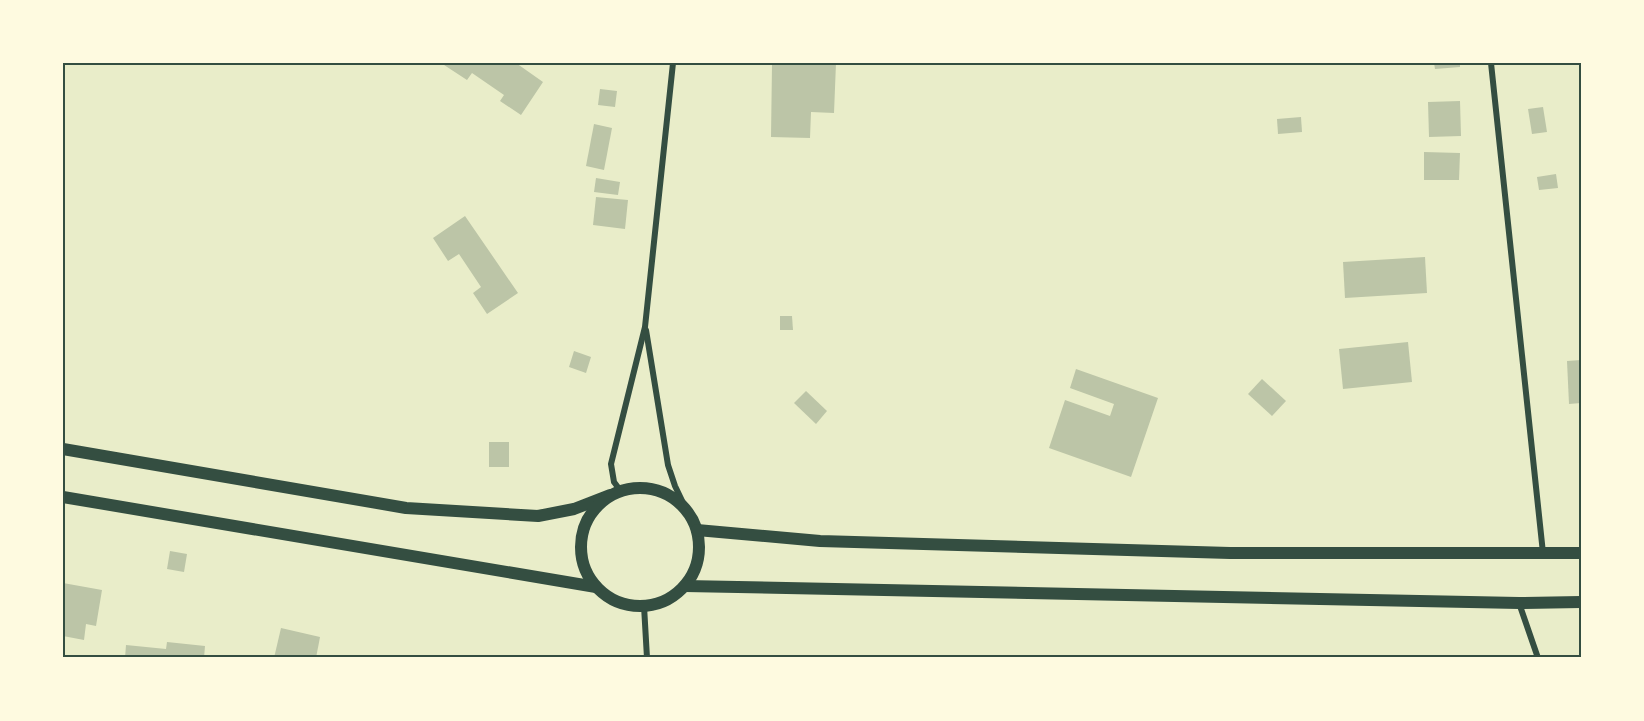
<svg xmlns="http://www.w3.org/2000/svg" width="1644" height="721" viewBox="0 0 1644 721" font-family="'Golos Text',sans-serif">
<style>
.building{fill:#bcc5a7}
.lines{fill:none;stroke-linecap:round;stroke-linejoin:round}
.minor{stroke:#344e41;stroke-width:6}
.secondary{stroke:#344e41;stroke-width:12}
.neatline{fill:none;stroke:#344e41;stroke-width:2}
</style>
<rect width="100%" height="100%" fill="#e9edc9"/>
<g class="building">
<polygon points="441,63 516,63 543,82 521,115 500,101 504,95 472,73 467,80"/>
<polygon points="779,63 836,63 834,113 811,112 810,138 771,137 772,65"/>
<polygon points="1434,63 1460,63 1460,67 1435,69"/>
<polygon points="600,89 617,91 615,107 598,105"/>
<polygon points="1460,101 1461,136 1429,137 1428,102"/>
<polygon points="1543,107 1547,132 1532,134 1528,109"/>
<polygon points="1301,117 1302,132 1278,134 1277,119"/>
<polygon points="594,124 612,128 604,170 586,166"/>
<polygon points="1424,152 1460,153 1459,180 1424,180"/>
<polygon points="1556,174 1558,188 1539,190 1537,177"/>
<polygon points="596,178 620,182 618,195 594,192"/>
<polygon points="596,197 628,200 625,229 593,225"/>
<polygon points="465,216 518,293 487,314 473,293 481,287 459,254 448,261 433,238"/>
<polygon points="1425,257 1427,293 1345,298 1343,262"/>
<polygon points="780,316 792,316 793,330 780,330"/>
<polygon points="1408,342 1412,382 1343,389 1339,349"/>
<polygon points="574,351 591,357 586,373 569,367"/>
<polygon points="1581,360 1581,403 1569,404 1567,361"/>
<polygon points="1076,369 1158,398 1131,477 1049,448 1065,400 1110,416 1114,404 1070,388"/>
<polygon points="1262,379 1286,401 1272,416 1248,394"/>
<polygon points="806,391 827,411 816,424 794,403"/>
<rect x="489" y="442" width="20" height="25"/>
<polygon points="170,551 187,554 184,572 167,569"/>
<polygon points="63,583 102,590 96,626 86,624 84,640 63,636"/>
<polygon points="281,628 320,637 316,658 274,658"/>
<polygon points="167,642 205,646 204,658 125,658 126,645 166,649"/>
</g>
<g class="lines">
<g class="minor">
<polyline points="1491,63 1543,553"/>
<polyline points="646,330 668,465 675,486 685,507"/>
<polyline points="620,490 614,482 611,464 645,327 673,63"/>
<polyline points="1519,603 1538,658"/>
<polyline points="644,606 647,658"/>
</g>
<g class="secondary">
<polyline points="63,449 406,508 538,516 574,509 610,495"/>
<circle cx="640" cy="547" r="59"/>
<polyline points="63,497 596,587"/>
<polyline points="697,530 820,541 1230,553 1581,553"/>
<polyline points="685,586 1519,603 1581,602"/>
</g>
</g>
<rect width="1644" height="721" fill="none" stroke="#fefae0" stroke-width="129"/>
<rect x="64" y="64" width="1516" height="592" class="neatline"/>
</svg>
